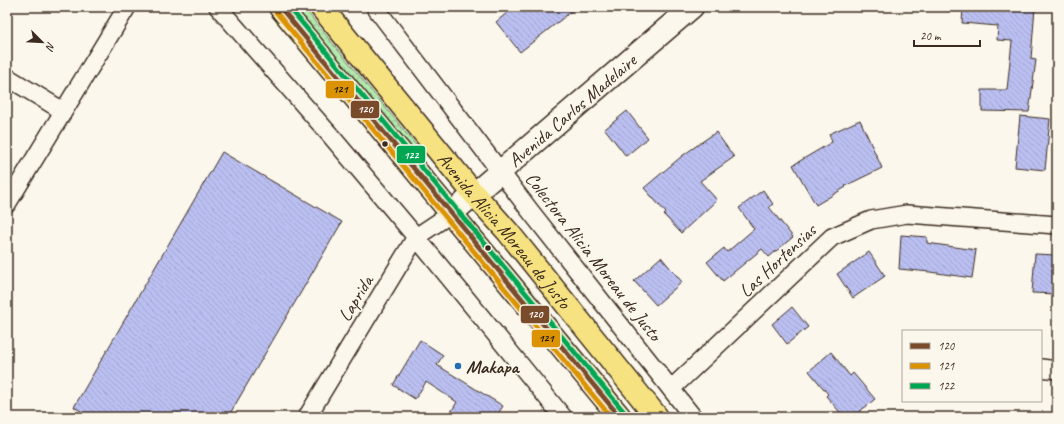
<svg xmlns="http://www.w3.org/2000/svg" width="1064" height="424" viewBox="0 0 1064 424" font-family="Caveat,sans-serif">
<style>
.grass{fill:url(#grass-dots);stroke:#778a66}
.building{fill:url(#building-back-hatch);stroke:#3b2a1e}
.lines{fill:none;stroke-linecap:round;stroke-linejoin:round}
.street-casing{stroke:#3b2a1e;stroke-width:20}
.secondary-casing{stroke:#3b2a1e;stroke-width:25}
.primary-casing{stroke:#3b2a1e;stroke-width:25}
.street{stroke:#fbf7ec;stroke-width:17}
.secondary{stroke:#fbf7ec;stroke-width:22}
.primary{stroke:#f7e281;stroke-width:22}
.bus-1-casing{stroke:#fbf7ec;stroke-width:8}
.bus-2-casing{stroke:#fbf7ec;stroke-width:8}
.bus-3-casing{stroke:#fbf7ec;stroke-width:8}
.bus-1{stroke:#7a4b2a;stroke-width:5}
.bus-2{stroke:#db9304;stroke-width:5}
.bus-3{stroke:#00a651;stroke-width:5}
.bus-dot{fill:#3b2a1e;stroke:#fbf7ec;stroke-width:1.5}
.poi-dot{fill:#1f6fb2;stroke:#fbf7ec;stroke-width:1.5}
.labels{text-anchor:middle;stroke-width:3.5;stroke-linejoin:round;paint-order:stroke}
.street-label{font-size:19px;fill:#3b2a1e;stroke:#fbf7ec}
.poi-label{font-size:19px;font-weight:bold;fill:#3b2a1e;stroke:#fbf7ec;text-anchor:start}
.line-badge{stroke:#fbf7ec;stroke-width:1.5}
.badge-label{font-size:11px;text-anchor:middle;font-weight:bold;fill:#fff}
.pale-badge-label{font-size:11px;text-anchor:middle;font-weight:bold;fill:#111}
</style>
<defs>
<pattern id="grass-dots" width="8" height="8" patternUnits="userSpaceOnUse"><rect width="8" height="8" fill="#b3ebaf"/><path d="M2 2h.1M6 6h.1" fill="none" stroke="#9bca96" stroke-width="1.8" stroke-linecap="round"/></pattern>
<pattern id="building-back-hatch" width="6" height="6" patternUnits="userSpaceOnUse"><rect width="6" height="6" fill="#babff1"/><path d="M-1 5l2 2M0 0l6 6M5-1l2 2" fill="none" stroke="#a1a4ce"/></pattern>
</defs>
<rect width="100%" height="100%" fill="#fbf7ec"/>
<filter id="ink" filterUnits="userSpaceOnUse"><feTurbulence type="fractalNoise" baseFrequency=".025" numOctaves="2"/><feDisplacementMap in="SourceGraphic" scale="8" xChannelSelector="R" yChannelSelector="G"/><feConvolveMatrix kernelMatrix="1 2 1 2 8 2 1 2 1" color-interpolation-filters="sRGB"/></filter>
<g filter="url(#ink)">
<polygon class="grass" points="292,7 303,7 425,156 420,162"/>
<g class="building">
<polygon points="514,7 577,7 520,52 496,22"/>
<polygon points="963,7 1035,7 1031,59 1036,60 1029,112 982,111 982,90 1007,90 1012,41 997,40 998,26 962,23"/>
<polygon points="627,111 648,138 626,156 605,129"/>
<polygon points="1020,116 1050,119 1045,170 1015,167"/>
<polygon points="860,120 882,168 845,186 846,187 816,205 793,165 832,142 829,134"/>
<polygon points="716,132 734,157 700,181 717,200 681,233 664,215 666,213 644,188 682,156"/>
<polygon points="222,152 342,222 228,417 91,417 74,407"/>
<polygon points="763,190 773,204 769,207 793,237 769,257 762,249 723,281 707,262 724,248 727,252 754,229 739,208"/>
<polygon points="901,235 927,237 927,243 976,250 972,278 930,272 899,269"/>
<polygon points="869,252 885,276 853,298 837,274"/>
<polygon points="1035,254 1057,255 1057,294 1032,293"/>
<polygon points="661,257 682,282 656,305 634,281"/>
<polygon points="792,307 808,327 787,344 772,324"/>
<polygon points="420,340 443,355 437,365 503,406 496,417 448,417 457,402 426,382 415,399 393,385"/>
<polygon points="831,352 850,376 853,373 875,399 853,417 844,417 826,396 828,394 809,371"/>
</g>
<g class="lines">
<defs>
<g id="street">
<polyline points="218,7 331,136 416,237 563,417"/>
<polyline points="375,7 531,212 693,417"/>
<polyline points="7,77 63,111"/>
<polyline points="7,204 127,7"/>
<polyline points="1041,368 1057,370"/>
<polyline points="671,389 832,237 871,220 907,214 1057,225"/>
<polyline points="307,417 416,237 452,213"/>
</g>
<g id="secondary">
<path id="s1" d="M452,213L692,7"/>
</g>
<g id="primary">
<polyline points="280,7 620,417"/>
<path id="s2" d="M321,7L474,194L508,232L657,417"/>
</g>
</defs>
<use href="#street" class="street-casing"/>
<use href="#secondary" class="secondary-casing"/>
<use href="#primary" class="primary-casing"/>
<use href="#street" class="street"/>
<use href="#secondary" class="secondary"/>
<use href="#primary" class="primary"/>
<defs>
<polyline id="bus-1" points="280,7 620,417"/>
<polyline id="bus-2" points="275,11 611,417"/>
<polyline id="bus-3" points="289,7 625,413"/>
</defs>
<use href="#bus-1" class="bus-1-casing"/>
<use href="#bus-2" class="bus-2-casing"/>
<use href="#bus-3" class="bus-3-casing"/>
<use href="#bus-1" class="bus-1"/>
<use href="#bus-2" class="bus-2"/>
<use href="#bus-3" class="bus-3"/>
</g>
</g>
<g class="bus-dot">
<circle cx="385" cy="144" r="3.5"/>
<circle cx="488" cy="248" r="3.5"/>
</g>
<circle class="poi-dot" cx="458" cy="366" r="4"/>
<g class="labels">
<g class="street-label">
<text dy="7" stroke="none"><textPath href="#s1" startOffset="158">Avenida Carlos Madelaire</textPath></text>
<text dy="7" stroke="none"><textPath href="#s2" startOffset="289">Avenida Alicia Moreau de Justo</textPath></text>
<text transform="translate(594 256) rotate(52)" y="7">Colectora Alicia Moreau de Justo</text>
<text transform="translate(777 260) rotate(-43)" y="7">Las Hortensias</text>
<text transform="translate(355 298) rotate(-59)" y="7">Laprida</text>
</g>
<g class="poi-label">
<text x="466" y="373">Makapa</text>
</g>
</g>
<g class="line-badge">
<rect x="325" y="80" width="30" height="19" rx="4" fill="#db9304"/>
<rect x="350" y="100" width="30" height="19" rx="4" fill="#7a4b2a"/>
<rect x="396" y="145" width="30" height="19" rx="4" fill="#00a651"/>
<rect x="520" y="305" width="30" height="19" rx="4" fill="#7a4b2a"/>
<rect x="531" y="329" width="30" height="19" rx="4" fill="#db9304"/>
</g>
<g class="badge-label">
<text x="365" y="113">120</text>
<text x="411" y="159">122</text>
<text x="535" y="318">120</text>
</g>
<g class="pale-badge-label">
<text x="340" y="93">121</text>
<text x="546" y="342">121</text>
</g>
<rect width="1064" height="424" fill="none" stroke="#fbf7ec" stroke-width="24"/>
<rect x="12" y="12" width="1040" height="400" fill="none" stroke="#3b2a1e" stroke-width="1.5" filter="url(#ink)"/>
<rect x="902" y="330" width="140" height="72" fill="#fbf7ec" stroke="#aea59a"/>
<rect x="910" y="343" width="20" height="6" fill="#7a4b2a" stroke="#aea59a"/>
<text x="938" y="350" font-size="12" fill="#3b2a1e">120</text>
<rect x="910" y="363" width="20" height="6" fill="#db9304" stroke="#aea59a"/>
<text x="938" y="370" font-size="12" fill="#3b2a1e">121</text>
<rect x="910" y="383" width="20" height="6" fill="#00a651" stroke="#aea59a"/>
<text x="938" y="390" font-size="12" fill="#3b2a1e">122</text>
<g transform="translate(42 42) rotate(114)" stroke="#fbf7ec" stroke-width="3" paint-order="stroke">
<path d="M0-3L7 15L0 10L-7 15Z" fill="#3b2a1e"/>
<text y="-6" font-size="11" font-weight="bold" text-anchor="middle" fill="#3b2a1e">N</text>
</g>
<path d="M914 40v6h66v-6" fill="none" stroke="#3b2a1e" stroke-width="2"/>
<text x="920" y="40" font-size="12" fill="#3b2a1e" stroke="#fbf7ec" stroke-width="3" paint-order="stroke">20 m</text>
</svg>
